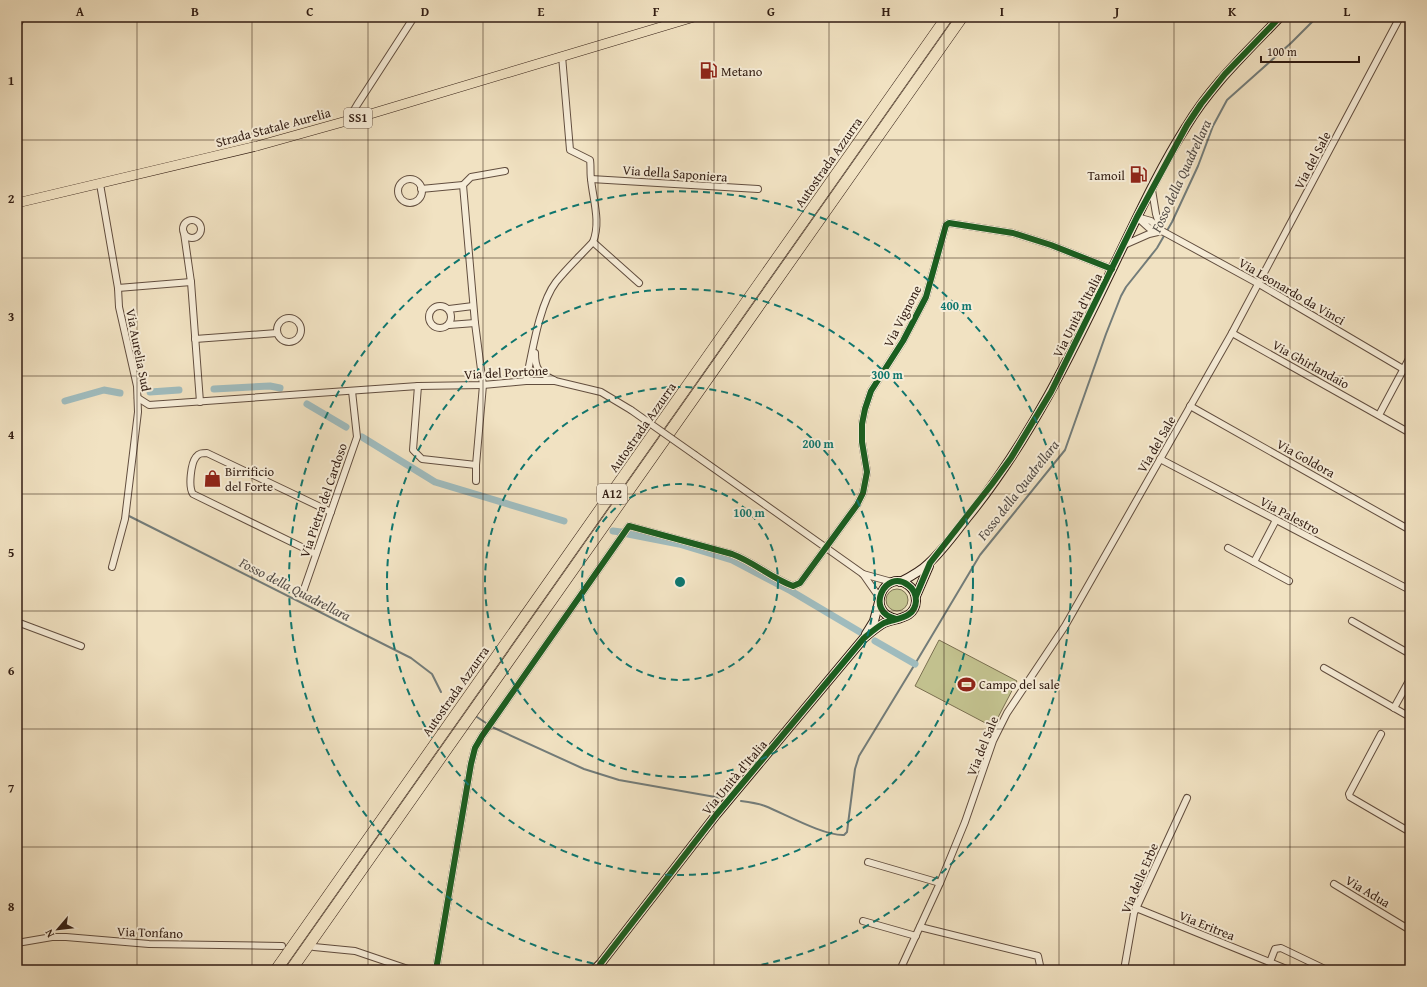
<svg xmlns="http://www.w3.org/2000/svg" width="1427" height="987" viewBox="0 0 1427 987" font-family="'Gentium Book Plus',serif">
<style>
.grass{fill:#c2c18e;stroke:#7a6f50}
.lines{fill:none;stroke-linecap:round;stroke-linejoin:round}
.stream{stroke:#737c79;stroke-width:2}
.canal{stroke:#9fbbbd;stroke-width:7}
.minor-casing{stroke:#624e3f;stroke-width:8}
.secondary-casing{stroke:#321d13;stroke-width:10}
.primary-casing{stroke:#321d13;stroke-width:10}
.motorway-casing{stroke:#321d13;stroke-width:12}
.minor{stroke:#f6ecd7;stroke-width:6}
.secondary{stroke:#f6ecd7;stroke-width:8}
.primary{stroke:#f1e2c2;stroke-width:9}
.motorway{stroke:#f1e2c2;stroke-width:11}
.minor-bridge-casing{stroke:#624e3f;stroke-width:8;stroke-linecap:butt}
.minor-bridge{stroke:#f6ecd7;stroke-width:6}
.cycleway-casing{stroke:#f6ecd7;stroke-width:8}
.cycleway{stroke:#1b5e20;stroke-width:6}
.grid{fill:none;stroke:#321d13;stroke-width:1;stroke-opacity:0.55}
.ring{fill:none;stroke:#0f766e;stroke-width:2;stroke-dasharray:7 5}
.labels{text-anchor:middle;stroke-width:4;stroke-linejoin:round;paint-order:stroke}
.shield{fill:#f6ecd7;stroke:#6d5b4e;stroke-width:1}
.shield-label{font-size:12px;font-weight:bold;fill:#321d13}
.poi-label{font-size:13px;fill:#321d13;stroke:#f6ecd7;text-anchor:start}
.street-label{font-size:13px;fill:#321d13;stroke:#f6ecd7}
.water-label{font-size:14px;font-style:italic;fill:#534c46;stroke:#f6ecd7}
.centre{fill:#0f766e;stroke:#f6ecd7;stroke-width:2}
.ring-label{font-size:12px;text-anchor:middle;font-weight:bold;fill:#0f766e;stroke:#f6ecd7;stroke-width:4;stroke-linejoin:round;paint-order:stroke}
.neatline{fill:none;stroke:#321d13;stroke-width:1.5}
.grid-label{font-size:13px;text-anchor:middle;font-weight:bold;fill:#321d13}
</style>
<rect width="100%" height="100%" fill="#f1e2c2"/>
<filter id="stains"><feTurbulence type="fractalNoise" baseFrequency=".005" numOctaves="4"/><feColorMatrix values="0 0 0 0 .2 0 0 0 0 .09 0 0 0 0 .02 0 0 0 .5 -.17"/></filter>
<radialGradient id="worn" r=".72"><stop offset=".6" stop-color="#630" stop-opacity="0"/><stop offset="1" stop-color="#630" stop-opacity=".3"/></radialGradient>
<g class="grass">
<circle cx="897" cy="600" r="11"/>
<polygon points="939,640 1017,681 993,727 915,686"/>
</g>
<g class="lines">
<g class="stream">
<polyline points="129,516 411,658 432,674 441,692"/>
<polyline points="477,717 486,723"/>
<polyline points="492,727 584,769 619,780 721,798"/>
<path d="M741,801C749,802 757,803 765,806C785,814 824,836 844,835L847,832L855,769L859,756L915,664L980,555L1065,450L1106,334L1121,296L1126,287L1157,248L1172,222L1198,166L1213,126L1227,100L1291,43L1317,17"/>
</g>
<g class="canal">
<polyline points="214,389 270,386 280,388"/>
<polyline points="150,392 179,390"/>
<polyline points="65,401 104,390 120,393"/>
<polyline points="307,404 346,427"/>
<polyline points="362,437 435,482 564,521"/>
<polyline points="613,531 621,532"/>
<polyline points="628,534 679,544 732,560 791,591 860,632"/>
<polyline points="875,641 915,664"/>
</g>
<defs>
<g id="minor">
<polyline points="17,26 22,17"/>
<path d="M562,56L570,150L590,160C591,166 590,173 591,179C593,200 601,222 593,242"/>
<polyline points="357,118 354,110 357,105 414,17"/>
<polyline points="591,179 758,189"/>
<circle cx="410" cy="191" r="12"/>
<polyline points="100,184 118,288 119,307 137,386 138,412 125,519 112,567"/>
<polyline points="463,185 475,323 483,385 476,465 476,481"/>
<polyline points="421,189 463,185 471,177 505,171"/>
<polyline points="1152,190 1156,214 1161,229"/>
<polyline points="1137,217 1151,221 1162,231 1259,284 1410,373"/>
<polyline points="1138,218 1149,228 1161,230"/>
<circle cx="192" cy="229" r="9"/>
<polyline points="184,233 191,282 200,402"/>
<polyline points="1124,245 1149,234 1162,231"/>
<polyline points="118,288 191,282"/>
<circle cx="440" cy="317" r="11"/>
<polyline points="449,309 473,306"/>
<circle cx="289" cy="330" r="12"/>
<polyline points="449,325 475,323"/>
<polyline points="1232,333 1410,433"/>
<polyline points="195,339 277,333"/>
<path d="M535,353C535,370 539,373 554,380"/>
<path d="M526,381C532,354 539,304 556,282C567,268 581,255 593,242L639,283"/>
<polyline points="418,386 413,450 422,459 476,465"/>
<polyline points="138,398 149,405 418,386 483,385 526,381 555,381 601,392 631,410"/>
<polyline points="1190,406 1410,530"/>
<polyline points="1379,415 1410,357"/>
<polyline points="695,455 863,574 879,597"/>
<polyline points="1160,459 1410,590"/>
<polyline points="1228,548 1289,581"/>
<path d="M316,554L193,494C188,487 191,463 196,457C199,453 202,453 207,453L331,512"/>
<polyline points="1254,562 1276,520"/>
<polyline points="863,574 892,582"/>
<polyline points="303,592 357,437 352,391"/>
<polyline points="1352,621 1410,654"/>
<polyline points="17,622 81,646"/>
<polyline points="1324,668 1410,717"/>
<polyline points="1394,708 1410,679"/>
<polyline points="1381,734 1349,794 1350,797 1410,832"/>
<polyline points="868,862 940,883"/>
<polyline points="1334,884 1410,930"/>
<polyline points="1136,908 1289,970"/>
<polyline points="863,921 916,936"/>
<polyline points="920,927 1038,956 1041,970"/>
<polyline points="17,943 52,937 66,937 149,944 282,946"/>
<polyline points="314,947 355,951 411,970"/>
<polyline points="1270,962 1275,949 1281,948 1327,970"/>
<path d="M436,970L471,764L475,748L482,736L629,526L732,554C754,562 771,578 793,586L800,583L857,505L863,493L867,472L862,442V424L865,409L871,391L903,341L926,297L946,225L949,223L1013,233L1051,245L1112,269"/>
<polyline points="900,970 940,883 965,822 993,741 1007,713 1065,626 1232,333 1400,17"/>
<polyline points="1124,970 1134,913 1187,798"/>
</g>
<g id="secondary">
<path d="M900,582C910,577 921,571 929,563C943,550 955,533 967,518C1029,442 1072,353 1114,265C1137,218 1158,171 1186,127C1211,85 1247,52 1280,17"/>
<polyline points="916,596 929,566"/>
<polyline points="866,634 874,621 879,602"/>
<path d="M594,970L601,963L716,815L864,638C870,633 877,627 884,623C896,618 915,619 916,601C916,595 914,589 908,585C885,568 864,612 896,619"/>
</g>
<polyline id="primary" points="17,203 257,146 357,118 694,17"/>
<g id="motorway">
<polyline points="276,970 947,17"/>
<polyline points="291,970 962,17"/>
</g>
</defs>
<use href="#minor" class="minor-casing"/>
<use href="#secondary" class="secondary-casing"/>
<use href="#primary" class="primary-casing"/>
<use href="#motorway" class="motorway-casing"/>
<use href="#minor" class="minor"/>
<use href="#secondary" class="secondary"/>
<use href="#primary" class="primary"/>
<use href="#motorway" class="motorway"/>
<defs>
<polyline id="minor-bridge" points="631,410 695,455"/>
</defs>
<use href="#minor-bridge" class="minor-bridge-casing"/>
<use href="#minor-bridge" class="minor-bridge"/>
<defs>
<g id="cycleway">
<polyline points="916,596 930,563 992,484 1011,458 1051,392 1137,217 1187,125 1201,104 1225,74 1280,17"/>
<path d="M436,970L471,764L475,748L482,736L629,526L732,554C754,562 771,578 793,586L800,583L857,505L863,493L867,472L862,442V424L865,409L871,391L903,341L926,297L946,225L949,223L1013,233L1051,245L1112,269"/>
<path d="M597,970L601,963L716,815L864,638C870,633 877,627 884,623C896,618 915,619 916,601C916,595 914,589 908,585C885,568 864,612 896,619"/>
</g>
</defs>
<use href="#cycleway" class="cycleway-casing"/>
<use href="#cycleway" class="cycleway"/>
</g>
<path class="grid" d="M137,17V970M252,17V970M368,17V970M483,17V970M598,17V970M714,17V970M829,17V970M944,17V970M1059,17V970M1174,17V970M1290,17V970M17,140H1410M17,258H1410M17,376H1410M17,494H1410M17,611H1410M17,729H1410M17,847H1410"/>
<g class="ring">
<circle cx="680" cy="582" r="98"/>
<circle cx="680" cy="582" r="195"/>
<circle cx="680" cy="582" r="293"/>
<path d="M629 970A391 391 0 1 1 731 970"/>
</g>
<defs>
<symbol id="fuel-bare" viewBox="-9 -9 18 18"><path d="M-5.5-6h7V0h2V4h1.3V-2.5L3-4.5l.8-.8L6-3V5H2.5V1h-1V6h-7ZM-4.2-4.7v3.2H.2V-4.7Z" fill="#8f2418" stroke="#f6ecd7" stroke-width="2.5" paint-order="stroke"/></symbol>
<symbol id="shop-bare" viewBox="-9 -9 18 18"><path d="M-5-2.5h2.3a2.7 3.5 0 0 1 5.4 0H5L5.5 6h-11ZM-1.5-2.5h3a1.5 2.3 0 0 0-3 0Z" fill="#8f2418" stroke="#f6ecd7" stroke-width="2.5" paint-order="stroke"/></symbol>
<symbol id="stadium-bare" viewBox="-9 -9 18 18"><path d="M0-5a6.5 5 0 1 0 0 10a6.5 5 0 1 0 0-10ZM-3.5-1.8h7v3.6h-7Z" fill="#8f2418" stroke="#f6ecd7" stroke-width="2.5" paint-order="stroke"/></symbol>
</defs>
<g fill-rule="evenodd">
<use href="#fuel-bare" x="696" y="58" width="25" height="25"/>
<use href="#fuel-bare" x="1126" y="162" width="25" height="25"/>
<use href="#shop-bare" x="200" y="466" width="25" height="25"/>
<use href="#stadium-bare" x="954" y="672" width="25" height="25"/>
</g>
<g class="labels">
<g class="shield">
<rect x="344" y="108" width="28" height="20" rx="3"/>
<rect x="597" y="484" width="30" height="20" rx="3"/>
</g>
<g class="shield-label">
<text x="358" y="122">SS1</text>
<text x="612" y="498">A12</text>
</g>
<g class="poi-label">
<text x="721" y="76">Metano</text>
<text x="1125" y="180" text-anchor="end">Tamoil</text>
<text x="225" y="476">Birrificio<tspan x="225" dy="15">del Forte</tspan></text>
<text x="979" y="689">Campo del sale</text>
</g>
<g class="street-label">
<text transform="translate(273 127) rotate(-15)" y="5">Strada Statale Aurelia</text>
<text transform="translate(1312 160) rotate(-62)" y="5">Via del Sale</text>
<text transform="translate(828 162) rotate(-55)" y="5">Autostrada Azzurra</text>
<text transform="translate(675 173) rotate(4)" y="5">Via della Saponiera</text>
<text transform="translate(1292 291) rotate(30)" y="5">Via Leonardo da Vinci</text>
<text transform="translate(1077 315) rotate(-63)" y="5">Via Unità d'Italia</text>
<text transform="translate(902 316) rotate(-63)" y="5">Via Vignone</text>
<text transform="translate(139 350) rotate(79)" y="5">Via Aurelia Sud</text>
<text transform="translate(1311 364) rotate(29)" y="5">Via Ghirlandaio</text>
<text transform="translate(506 372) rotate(-3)" y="5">Via del Portone</text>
<text transform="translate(642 427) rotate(-55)" y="5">Autostrada Azzurra</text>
<text transform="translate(1156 444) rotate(-60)" y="5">Via del Sale</text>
<text transform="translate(1306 458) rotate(29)" y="5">Via Goldora</text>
<text transform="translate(323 500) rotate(-71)" y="5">Via Pietra del Cardoso</text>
<text transform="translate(1290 515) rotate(28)" y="5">Via Palestro</text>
<text transform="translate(455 691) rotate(-55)" y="5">Autostrada Azzurra</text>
<text transform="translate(982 746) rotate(-68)" y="5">Via del Sale</text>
<text transform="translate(734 777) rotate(-50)" y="5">Via Unità d'Italia</text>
<text transform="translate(1139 878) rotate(-67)" y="5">Via delle Erbe</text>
<text transform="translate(1368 891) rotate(31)" y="5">Via Adua</text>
<text transform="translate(1207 925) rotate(22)" y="5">Via Eritrea</text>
<text transform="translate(150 932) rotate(2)" y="5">Via Tonfano</text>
</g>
<g class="water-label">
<text transform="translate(1181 176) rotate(-65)" y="5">Fosso della Quadrellara</text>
<text transform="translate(1018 490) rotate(-52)" y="5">Fosso della Quadrellara</text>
<text transform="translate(295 589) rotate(27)" y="5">Fosso della Quadrellara</text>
</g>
</g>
<circle cx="680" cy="582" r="6" class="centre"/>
<g class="ring-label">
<text x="956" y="310">400 m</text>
<text x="887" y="379">300 m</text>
<text x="818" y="448">200 m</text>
<text x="749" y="517">100 m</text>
</g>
<rect width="1427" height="987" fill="none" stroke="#f1e2c2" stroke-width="44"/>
<g transform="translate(58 929) rotate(242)" stroke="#f6ecd7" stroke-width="3" paint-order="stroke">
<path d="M0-3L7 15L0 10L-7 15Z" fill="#321d13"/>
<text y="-6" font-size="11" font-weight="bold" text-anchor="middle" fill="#321d13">N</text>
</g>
<path d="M1261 56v6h98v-6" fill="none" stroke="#321d13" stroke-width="2"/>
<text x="1267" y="56" font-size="12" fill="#321d13" stroke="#f6ecd7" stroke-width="3" paint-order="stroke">100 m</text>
<rect x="22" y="22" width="1383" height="943" class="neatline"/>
<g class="grid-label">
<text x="80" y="16">A</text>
<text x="195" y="16">B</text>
<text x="310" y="16">C</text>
<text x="425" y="16">D</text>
<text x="541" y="16">E</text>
<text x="656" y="16">F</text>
<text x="771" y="16">G</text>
<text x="886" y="16">H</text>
<text x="1002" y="16">I</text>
<text x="1117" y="16">J</text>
<text x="1232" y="16">K</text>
<text x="1347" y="16">L</text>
<text x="11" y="85">1</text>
<text x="11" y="203">2</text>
<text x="11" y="321">3</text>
<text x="11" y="439">4</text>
<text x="11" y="557">5</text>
<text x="11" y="675">6</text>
<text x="11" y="793">7</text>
<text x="11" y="911">8</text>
</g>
<rect width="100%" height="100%" filter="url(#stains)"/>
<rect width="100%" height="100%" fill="url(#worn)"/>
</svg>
